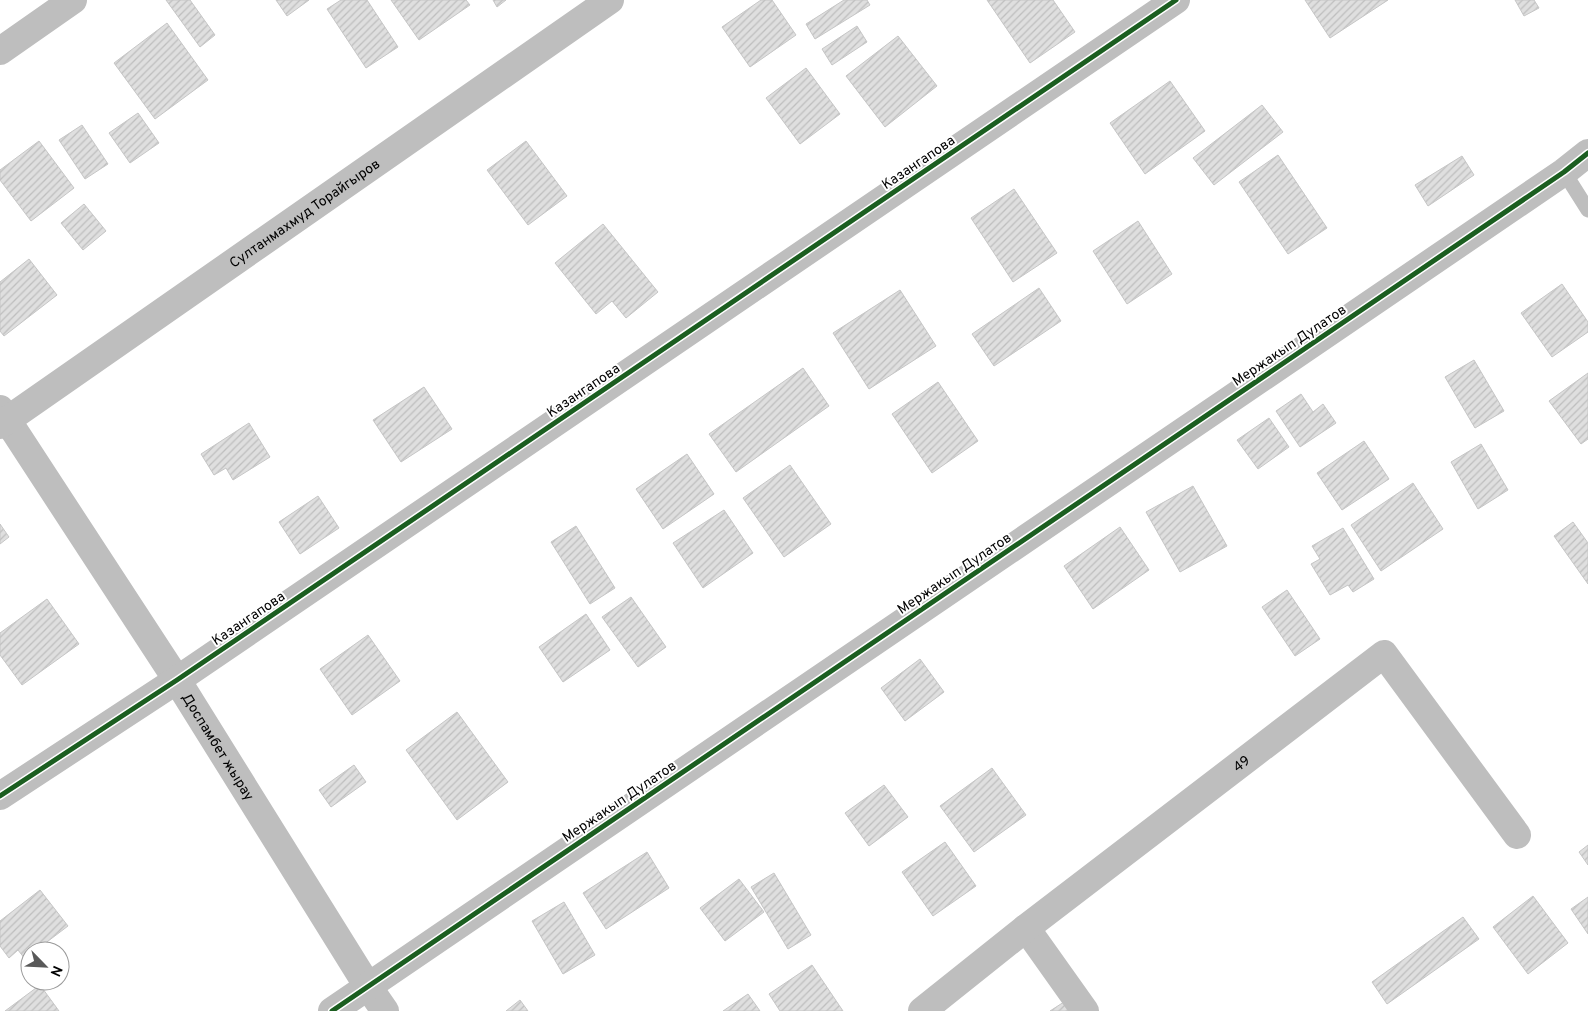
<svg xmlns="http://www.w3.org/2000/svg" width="1588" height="1011" viewBox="0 0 1588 1011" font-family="Overpass,sans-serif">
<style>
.building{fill:url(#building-hatch);stroke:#c6c6c6}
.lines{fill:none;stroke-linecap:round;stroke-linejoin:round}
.lane{stroke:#bebebe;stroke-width:15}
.street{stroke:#bebebe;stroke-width:28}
.cycleway-casing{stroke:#fff;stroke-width:8}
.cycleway{stroke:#1b5e20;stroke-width:5}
.labels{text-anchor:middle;stroke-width:4;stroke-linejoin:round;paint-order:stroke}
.street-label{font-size:14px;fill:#000;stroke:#fff}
</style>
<defs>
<pattern id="building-hatch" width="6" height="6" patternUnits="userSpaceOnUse" patternTransform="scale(1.25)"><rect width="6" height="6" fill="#dfdfdf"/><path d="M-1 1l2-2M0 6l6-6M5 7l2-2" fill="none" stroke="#bebebe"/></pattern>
</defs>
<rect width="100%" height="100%" fill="#fff"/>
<g class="building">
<polygon points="166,0 190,0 215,35 200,47"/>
<polygon points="276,0 309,0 287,16"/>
<polygon points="341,0 367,0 398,47 366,68 327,9"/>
<polygon points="391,0 466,0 470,5 419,40"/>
<polygon points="493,0 506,0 497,7"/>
<polygon points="761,0 772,0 796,35 750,67 722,27"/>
<polygon points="844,0 867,0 870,5 815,39 806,24"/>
<polygon points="987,0 1053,0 1075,32 1030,63"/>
<polygon points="1305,0 1388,0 1330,38"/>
<polygon points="1515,0 1534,0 1539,8 1524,16"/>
<polygon points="167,23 208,80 155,119 114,63"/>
<polygon points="857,26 867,42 832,65 822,49"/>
<polygon points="898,36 937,86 885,127 846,76"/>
<polygon points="806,68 840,114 800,144 766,98"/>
<polygon points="1170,81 1205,131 1145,174 1110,123"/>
<polygon points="1262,105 1283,132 1214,185 1193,158"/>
<polygon points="138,113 159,143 130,163 109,133"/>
<polygon points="82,125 108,164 85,179 59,140"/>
<polygon points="39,141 74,188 31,221 0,180 0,170"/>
<polygon points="526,141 567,196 528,225 487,170"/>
<polygon points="1278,155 1327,228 1288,254 1239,182"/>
<polygon points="1462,156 1474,175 1428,206 1415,185"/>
<polygon points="1014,189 1057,253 1013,282 971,218"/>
<polygon points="84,204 106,231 83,250 61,223"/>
<polygon points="1138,221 1172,274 1127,304 1093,251"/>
<polygon points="603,224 658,292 626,318 612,301 596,314 555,263"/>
<polygon points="29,259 57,295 4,336 0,331 0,282"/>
<polygon points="1562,284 1588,322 1588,332 1552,357 1521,313"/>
<polygon points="1039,288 1061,321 994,366 972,334"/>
<polygon points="900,290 936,346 869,389 833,333"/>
<polygon points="1474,360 1504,411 1475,428 1445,377"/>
<polygon points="803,368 829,406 736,472 709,434"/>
<polygon points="1588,373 1588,439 1581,444 1549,401"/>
<polygon points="938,382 978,441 932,473 892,414"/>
<polygon points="424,387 452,429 401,462 373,420"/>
<polygon points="1301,394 1313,412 1323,404 1336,423 1300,447 1276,411"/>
<polygon points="1269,418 1289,447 1258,469 1237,440"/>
<polygon points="249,423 270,457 233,480 226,468 214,475 201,454"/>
<polygon points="1364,441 1389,479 1342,510 1317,473"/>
<polygon points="1481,444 1508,490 1478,509 1451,462"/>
<polygon points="687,454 714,494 663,529 636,489"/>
<polygon points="790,465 831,524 784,557 743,498"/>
<polygon points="1413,483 1443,529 1381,571 1351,525"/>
<polygon points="1193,486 1227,546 1180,572 1146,512"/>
<polygon points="318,496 339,528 300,554 279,522"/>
<polygon points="724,510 753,553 703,588 673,543"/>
<polygon points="1573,522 1588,543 1588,584 1554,536"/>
<polygon points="0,524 9,537 0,544"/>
<polygon points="576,526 615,588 590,604 551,542"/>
<polygon points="1120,527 1149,570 1093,609 1064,566"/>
<polygon points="1343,528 1374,579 1353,592 1348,585 1330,595 1311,564 1320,559 1312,546"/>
<polygon points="1287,590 1320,639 1295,656 1262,607"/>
<polygon points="631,597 666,647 638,667 602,617"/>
<polygon points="47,599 79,644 22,685 0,655 0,633"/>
<polygon points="586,614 610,650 563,682 539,647"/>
<polygon points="368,635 400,681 352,715 320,669"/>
<polygon points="920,659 944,692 905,721 881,688"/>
<polygon points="457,712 508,782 457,820 406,750"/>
<polygon points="354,765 366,782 331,807 319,790"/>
<polygon points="992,768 1026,815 974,852 940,806"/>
<polygon points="884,785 908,817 869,846 845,813"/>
<polygon points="945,842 976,886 933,916 902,872"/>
<polygon points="1588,845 1588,865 1579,852"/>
<polygon points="647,852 669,888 606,929 583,893"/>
<polygon points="774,873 811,935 788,949 751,887"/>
<polygon points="739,879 764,912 725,941 700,908"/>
<polygon points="40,890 68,926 35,951 30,951 30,955 25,959 18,950 9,958 0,946 0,921"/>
<polygon points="1533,896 1568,943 1528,974 1493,927"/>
<polygon points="1588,897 1588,934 1571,909"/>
<polygon points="564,902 595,955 563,974 532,921"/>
<polygon points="1463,917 1479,939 1387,1004 1372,982"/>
<polygon points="812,965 843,1011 780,1011 769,994"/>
<polygon points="40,985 59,1011 5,1011"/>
<polygon points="748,994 760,1011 723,1011"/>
<polygon points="520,1000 528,1011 506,1011"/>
<polygon points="1067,1000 1075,1011 1050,1011"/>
</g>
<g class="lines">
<polyline class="lane" points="1564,172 1588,210"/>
<g class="street">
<polyline points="0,51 73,0"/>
<path id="s1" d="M0,409L177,680L367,985L385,1011"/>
<path id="s2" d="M0,425L610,0"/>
<polyline points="0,796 177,680 1176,0"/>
<polyline points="1026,928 1085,1011"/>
<polyline points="332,1011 1564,172 1588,153"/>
<path id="s3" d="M922,1011L1026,928L1384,654L1517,835"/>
</g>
<defs>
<g id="cycleway">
<polyline points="0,796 177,680 1176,0"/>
<polyline points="332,1011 1564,172 1588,153"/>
</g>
</defs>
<use href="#cycleway" class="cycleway-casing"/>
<use href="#cycleway" class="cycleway"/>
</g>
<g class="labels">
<g class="street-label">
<text transform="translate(918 162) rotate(-34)" y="5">Казангапова</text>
<text dy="5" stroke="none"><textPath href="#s2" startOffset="371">Султанмахмуд Торайгыров</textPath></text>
<text transform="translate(1289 345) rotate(-34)" y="5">Мержакып Дулатов</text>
<text transform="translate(583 390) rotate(-34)" y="5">Казангапова</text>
<text transform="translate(954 573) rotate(-34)" y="5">Мержакып Дулатов</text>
<text transform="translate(248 618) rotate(-34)" y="5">Казангапова</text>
<text dy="5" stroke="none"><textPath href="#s1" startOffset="402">Доспамбет жырау</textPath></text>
<text dy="5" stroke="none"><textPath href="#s3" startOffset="404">49</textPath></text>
<text transform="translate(619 801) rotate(-34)" y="5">Мержакып Дулатов</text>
</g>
</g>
<g transform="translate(45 966) rotate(114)"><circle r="24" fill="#ffffff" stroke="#999999"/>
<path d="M0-4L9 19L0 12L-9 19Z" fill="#595959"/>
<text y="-8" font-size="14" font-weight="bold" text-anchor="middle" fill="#000000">N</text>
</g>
</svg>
